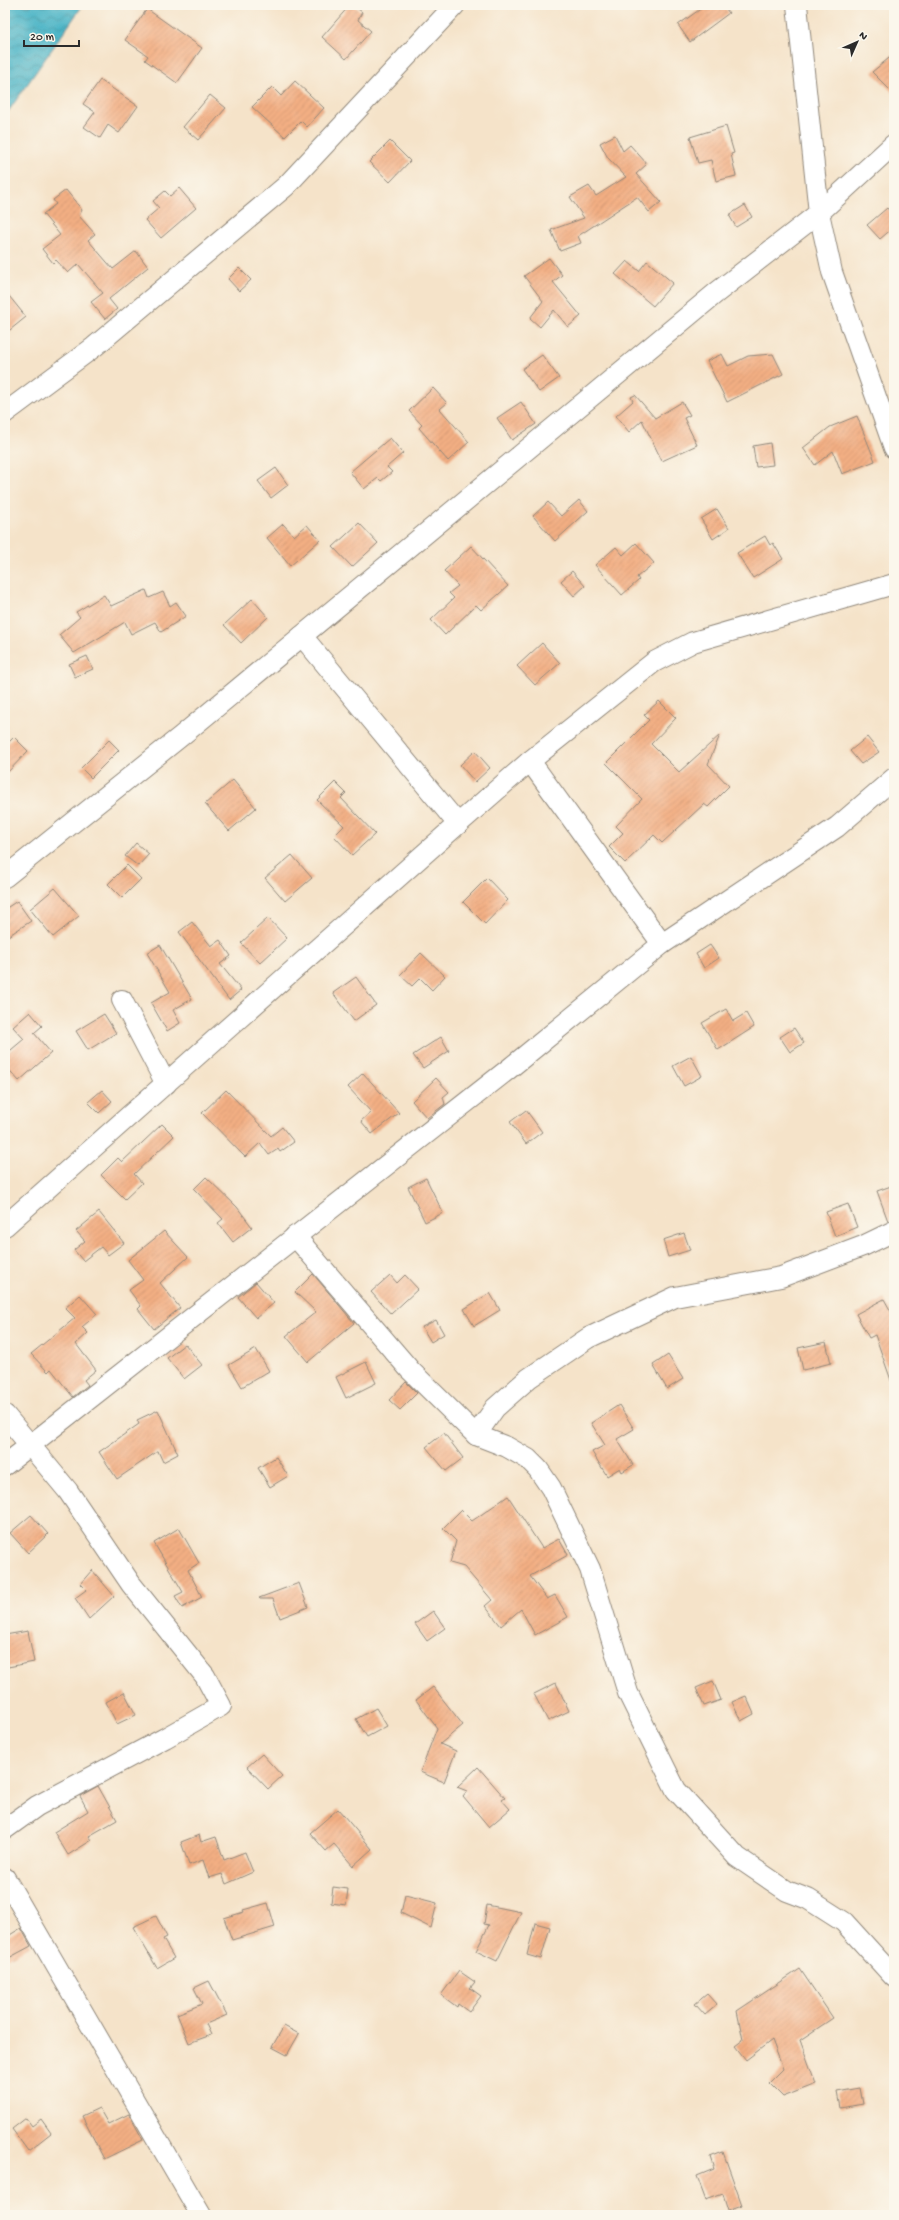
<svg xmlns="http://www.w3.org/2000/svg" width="899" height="2220" viewBox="0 0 899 2220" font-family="'Gochi Hand',sans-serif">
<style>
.water{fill:url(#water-waves);stroke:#3a7078}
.building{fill:url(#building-hatch)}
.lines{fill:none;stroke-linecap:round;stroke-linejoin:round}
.street-casing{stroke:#90877a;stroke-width:22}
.street{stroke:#fff;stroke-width:20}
</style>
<defs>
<pattern id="water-waves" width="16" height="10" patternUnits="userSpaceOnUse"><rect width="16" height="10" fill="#49b4c6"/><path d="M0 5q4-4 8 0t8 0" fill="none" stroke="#3d93a1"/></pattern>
<pattern id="building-hatch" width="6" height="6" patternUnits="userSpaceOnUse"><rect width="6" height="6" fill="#f3af83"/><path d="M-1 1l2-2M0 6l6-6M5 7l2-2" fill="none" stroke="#d09771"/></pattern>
</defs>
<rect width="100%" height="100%" fill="#fbf7ec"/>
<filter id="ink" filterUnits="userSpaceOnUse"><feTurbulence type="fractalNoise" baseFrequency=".025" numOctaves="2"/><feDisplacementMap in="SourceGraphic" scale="8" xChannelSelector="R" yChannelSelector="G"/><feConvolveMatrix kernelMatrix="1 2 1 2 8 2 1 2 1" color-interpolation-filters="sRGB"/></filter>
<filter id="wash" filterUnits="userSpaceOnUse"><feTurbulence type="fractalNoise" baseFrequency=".012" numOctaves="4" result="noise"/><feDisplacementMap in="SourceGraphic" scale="16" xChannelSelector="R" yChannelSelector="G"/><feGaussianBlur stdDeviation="0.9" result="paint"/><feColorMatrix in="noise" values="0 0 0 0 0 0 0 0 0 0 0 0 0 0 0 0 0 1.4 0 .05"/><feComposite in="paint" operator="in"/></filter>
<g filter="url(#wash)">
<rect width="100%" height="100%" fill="#f5e3c9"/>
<polygon class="water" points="5,5 83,5 5,116"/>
<g id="blocks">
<g class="building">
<polygon points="350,5 353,5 362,12 358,20 371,31 346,59 322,37"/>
<polygon points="706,5 723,5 729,13 690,42 678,25"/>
<polygon points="147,9 202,48 177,83 145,60 148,56 125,40"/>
<polygon points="894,54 894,94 872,72"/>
<polygon points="100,80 138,106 119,133 108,125 100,138 84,127 95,112 83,104"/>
<polygon points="295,81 324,108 307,127 301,121 285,137 252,107 272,87 281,96"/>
<polygon points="210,95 226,108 198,140 183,127"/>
<polygon points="726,126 734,153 731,154 736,176 716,181 711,160 698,163 690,137"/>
<polygon points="615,135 623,151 630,145 647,164 636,174 661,202 649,212 637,197 578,236 581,243 560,251 551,230 584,218 570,197 589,186 596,196 626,177 608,158 600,143"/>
<polygon points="390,141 410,161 390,182 369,162"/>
<polygon points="179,188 196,208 161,238 145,220 159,208 153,201 165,191 170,196"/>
<polygon points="66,190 82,210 79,216 95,234 88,240 113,269 136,251 148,267 109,299 117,309 105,319 91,302 103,293 78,264 68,273 56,260 53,263 42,249 60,235 43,214 56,204 53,200"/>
<polygon points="745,205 752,217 736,227 729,215"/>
<polygon points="887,208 894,216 894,227 880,239 867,225"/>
<polygon points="549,258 562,275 553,282 581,316 568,327 554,310 540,327 530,318 543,301 524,276"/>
<polygon points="627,261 639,271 647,261 673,283 653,306 615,274"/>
<polygon points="239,268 251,280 239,291 228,279"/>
<polygon points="5,291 26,317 5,334"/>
<polygon points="722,354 728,366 748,356 773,354 783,374 727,402 707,361"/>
<polygon points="542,355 559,378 539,392 522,369"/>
<polygon points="433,388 447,403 440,409 469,442 448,461 419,428 422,425 409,411"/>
<polygon points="635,395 655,418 682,402 690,415 684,418 697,445 662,461 642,420 629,432 616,416 633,401 631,397"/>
<polygon points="521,402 536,424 512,440 497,418"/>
<polygon points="857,416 875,461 842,474 833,451 815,465 803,448 830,427"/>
<polygon points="390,438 403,453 387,467 392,472 381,481 378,478 364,489 350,472"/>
<polygon points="770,443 773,465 756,467 753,446"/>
<polygon points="276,468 288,485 271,498 258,481"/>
<polygon points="579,500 588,511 555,541 533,516 548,502 561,516"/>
<polygon points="717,509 729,528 713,539 701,519"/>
<polygon points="359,523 378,543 352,567 333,547"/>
<polygon points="283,524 294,536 307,525 320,540 290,566 267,538"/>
<polygon points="765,536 770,545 773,543 783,559 753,578 737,553"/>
<polygon points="636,543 654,563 637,577 639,580 622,595 595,565 616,547 623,555"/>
<polygon points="471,546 508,586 481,610 476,605 445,635 431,620 454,598 449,593 458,586 444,571"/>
<polygon points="572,571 585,586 574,596 561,581"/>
<polygon points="146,590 149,598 163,592 170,606 176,602 186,616 161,632 155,622 131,634 125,622 74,653 59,635 80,617 76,612 104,595 111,606"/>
<polygon points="252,599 268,617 241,643 224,625"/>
<polygon points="542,643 560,663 535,685 517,666"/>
<polygon points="87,656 93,669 75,677 69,664"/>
<polygon points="659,701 676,718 651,744 679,772 720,735 708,764 729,786 708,807 704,804 662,843 654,835 625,863 609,847 623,833 616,826 642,799 606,763 649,720 644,715"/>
<polygon points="14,737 28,751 5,775 5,746"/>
<polygon points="867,737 879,752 861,764 850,751"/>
<polygon points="109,740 119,750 91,778 81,768"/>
<polygon points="475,751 490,768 475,782 460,765"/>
<polygon points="233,780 256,808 229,831 205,804"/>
<polygon points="335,782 346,793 341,798 375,834 352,855 334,836 344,826 317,800"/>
<polygon points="136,843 149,854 138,866 125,856"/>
<polygon points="292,855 312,878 285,901 265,878"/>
<polygon points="127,865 141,879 122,898 108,884"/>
<polygon points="487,878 508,900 485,924 463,902"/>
<polygon points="55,888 79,916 53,937 30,909"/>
<polygon points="17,901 31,921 5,938 5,909"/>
<polygon points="268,918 287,938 260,963 241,943"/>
<polygon points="192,922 211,946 220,940 231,956 220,964 241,990 229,1000 179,932"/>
<polygon points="160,945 192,999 173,1010 180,1023 167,1031 151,1003 170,992 147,953"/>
<polygon points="710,945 719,958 704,968 696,954"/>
<polygon points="421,953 445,976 432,990 420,978 412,986 400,975"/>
<polygon points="356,977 376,1005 354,1021 333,993"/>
<polygon points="726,1009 733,1021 746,1013 754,1027 718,1050 702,1023"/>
<polygon points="30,1012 42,1026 34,1033 51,1053 19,1081 5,1065 5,1055 24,1039 13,1027"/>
<polygon points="104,1014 116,1033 88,1050 76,1031"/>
<polygon points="794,1028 804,1043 790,1052 780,1037"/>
<polygon points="441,1037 449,1051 423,1068 413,1055"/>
<polygon points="691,1056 702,1076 684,1086 673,1066"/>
<polygon points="363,1073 399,1113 372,1134 361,1121 371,1112 348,1087"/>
<polygon points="436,1078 449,1092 443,1097 445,1104 427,1118 412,1101"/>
<polygon points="102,1090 112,1101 99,1113 88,1102"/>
<polygon points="226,1090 271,1136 282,1127 294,1142 280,1152 278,1149 269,1155 260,1143 245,1157 202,1113"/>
<polygon points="526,1110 542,1132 526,1144 510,1122"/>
<polygon points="162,1124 174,1136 134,1174 142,1183 125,1199 101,1175 118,1158 122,1162"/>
<polygon points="206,1177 237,1207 252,1227 233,1242 218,1223 223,1219 194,1189"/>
<polygon points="426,1178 443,1213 425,1222 408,1187"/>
<polygon points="894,1185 894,1220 888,1221 877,1191"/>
<polygon points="848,1204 857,1227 835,1236 826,1212"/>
<polygon points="99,1212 124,1243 108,1255 101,1247 83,1261 74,1250 85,1241 76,1231"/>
<polygon points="164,1231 188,1257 160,1283 180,1308 154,1329 138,1309 141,1306 129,1290 143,1280 128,1260"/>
<polygon points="684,1233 690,1250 668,1257 663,1240"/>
<polygon points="313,1274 354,1323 308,1362 286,1336 316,1312 295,1292"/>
<polygon points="390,1275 397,1283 405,1275 418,1289 391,1314 371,1292"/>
<polygon points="256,1282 274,1303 256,1318 238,1297"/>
<polygon points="490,1293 500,1310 474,1326 464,1309"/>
<polygon points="80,1295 97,1314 82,1327 88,1333 76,1344 96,1370 84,1380 88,1385 73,1397 51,1369 48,1372 31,1354 75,1318 65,1308"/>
<polygon points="884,1299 894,1317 894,1383 892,1383 875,1335 869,1338 856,1314"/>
<polygon points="436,1320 444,1334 431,1342 422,1327"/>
<polygon points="826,1342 831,1363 803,1370 798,1348"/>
<polygon points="185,1344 202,1365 184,1379 167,1358"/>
<polygon points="256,1349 269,1371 242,1387 229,1365"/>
<polygon points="668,1355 683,1379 667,1389 653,1365"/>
<polygon points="366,1362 376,1383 346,1398 336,1377"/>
<polygon points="406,1382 417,1393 400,1410 389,1400"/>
<polygon points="619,1405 634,1429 617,1439 633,1465 622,1472 620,1468 607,1476 592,1452 605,1445 591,1423"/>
<polygon points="158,1410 178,1454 163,1462 158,1451 117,1479 99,1452 139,1424 137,1420"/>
<polygon points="444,1433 463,1458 446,1471 426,1447"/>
<polygon points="276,1457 288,1476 270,1487 258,1468"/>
<polygon points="508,1496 542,1548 559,1539 568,1555 530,1576 547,1599 555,1595 568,1617 535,1635 521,1609 501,1626 485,1606 492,1600 464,1567 450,1563 456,1541 443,1528 461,1510 472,1521"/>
<polygon points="31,1515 48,1534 28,1553 10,1533"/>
<polygon points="179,1528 199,1563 188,1570 202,1597 182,1608 175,1596 183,1592 154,1543"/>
<polygon points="92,1570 114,1596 89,1619 75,1598 86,1590 80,1584"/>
<polygon points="299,1583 308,1607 280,1618 273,1599 260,1599 259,1598"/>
<polygon points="433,1611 445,1628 427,1641 415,1624"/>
<polygon points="28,1631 34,1662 8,1667 5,1635"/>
<polygon points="713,1681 721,1700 704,1706 696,1688"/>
<polygon points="556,1683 569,1711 548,1721 534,1694"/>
<polygon points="433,1687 463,1725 440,1744 456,1751 444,1782 420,1772 437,1728 416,1700"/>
<polygon points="124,1692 136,1715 117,1724 106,1702"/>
<polygon points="746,1696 754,1714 741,1721 732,1702"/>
<polygon points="376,1708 387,1726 367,1737 356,1719"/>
<polygon points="262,1754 282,1776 268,1789 247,1767"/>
<polygon points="478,1767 505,1798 502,1800 510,1809 489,1827 463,1796 467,1791 457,1787"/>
<polygon points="98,1786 117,1820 89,1836 92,1840 68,1855 54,1832 88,1811 80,1796"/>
<polygon points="338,1809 372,1849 353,1866 334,1844 326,1851 310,1833"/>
<polygon points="199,1835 201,1842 216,1837 224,1860 245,1852 253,1872 226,1884 222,1874 209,1878 203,1860 189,1865 181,1842"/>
<polygon points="333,1887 348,1889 346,1905 331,1903"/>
<polygon points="405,1895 437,1903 431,1928 401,1913"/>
<polygon points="268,1903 275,1927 232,1940 224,1918 244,1912 243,1910"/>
<polygon points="487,1905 521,1912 497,1961 476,1951 489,1925 484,1924"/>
<polygon points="156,1916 167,1937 163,1939 174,1958 157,1968 133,1927"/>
<polygon points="535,1923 550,1927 541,1959 527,1955"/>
<polygon points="21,1928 31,1946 5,1960 5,1938"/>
<polygon points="800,1969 833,2018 800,2040 816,2084 783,2097 769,2083 783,2069 772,2040 746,2060 735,2046 743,2040 737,2011"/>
<polygon points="459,1971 475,1982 470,1988 481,1996 469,2012 458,2004 457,2007 441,1995"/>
<polygon points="209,1981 227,2015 206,2024 211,2035 189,2043 177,2014 202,2004 194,1988"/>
<polygon points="707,1994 717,2005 705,2015 695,2004"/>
<polygon points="284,2026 299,2034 287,2055 272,2047"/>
<polygon points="860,2088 863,2104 840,2108 837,2092"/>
<polygon points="99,2108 108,2124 129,2114 143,2140 104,2159 82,2116"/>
<polygon points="26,2118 32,2126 41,2119 51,2133 28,2151 12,2129"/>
<polygon points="723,2152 742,2205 728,2210 723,2194 706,2200 697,2176 714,2169 710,2157"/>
</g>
</g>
</g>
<g filter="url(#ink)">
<use href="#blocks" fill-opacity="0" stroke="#90877a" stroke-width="1"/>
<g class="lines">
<defs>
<g id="street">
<polyline points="797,5 819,213 832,272 894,448"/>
<polyline points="5,413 94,347 286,186 455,5"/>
<polyline points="302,636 458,824"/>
<polyline points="530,761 662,944"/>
<polyline points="5,877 180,737 716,293 819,213 894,144"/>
<polyline points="122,1000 166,1084"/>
<polyline points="5,1226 458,824 530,761 654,662 693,642 894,584"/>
<polyline points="295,1236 410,1370 476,1435 507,1447 528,1459 538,1469 551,1488 590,1569 628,1693 676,1790 737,1857 787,1891 808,1899 844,1922 894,1977"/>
<polyline points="5,1415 68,1491 131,1584 205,1676 221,1706 165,1738 37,1806 5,1829"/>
<polyline points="476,1435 495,1408 529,1378 588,1338 675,1297 781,1277 863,1246 894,1231"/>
<polyline points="5,1465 510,1068 662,944 837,827 894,778"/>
<polyline points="5,1878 201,2215"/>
</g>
</defs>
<use href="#street" class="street-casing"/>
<use href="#street" class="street"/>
</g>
</g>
<rect width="899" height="2220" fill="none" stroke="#fbf7ec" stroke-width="20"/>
<g transform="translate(857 42) rotate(45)" stroke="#fbf7ec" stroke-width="3" paint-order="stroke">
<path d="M0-3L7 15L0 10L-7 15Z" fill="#2b2b2b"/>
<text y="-6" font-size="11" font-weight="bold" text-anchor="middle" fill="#2b2b2b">N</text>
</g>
<path d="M24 40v6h55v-6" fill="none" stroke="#2b2b2b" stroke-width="2"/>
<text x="30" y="40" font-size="12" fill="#2b2b2b" stroke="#fbf7ec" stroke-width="3" paint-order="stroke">20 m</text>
</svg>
